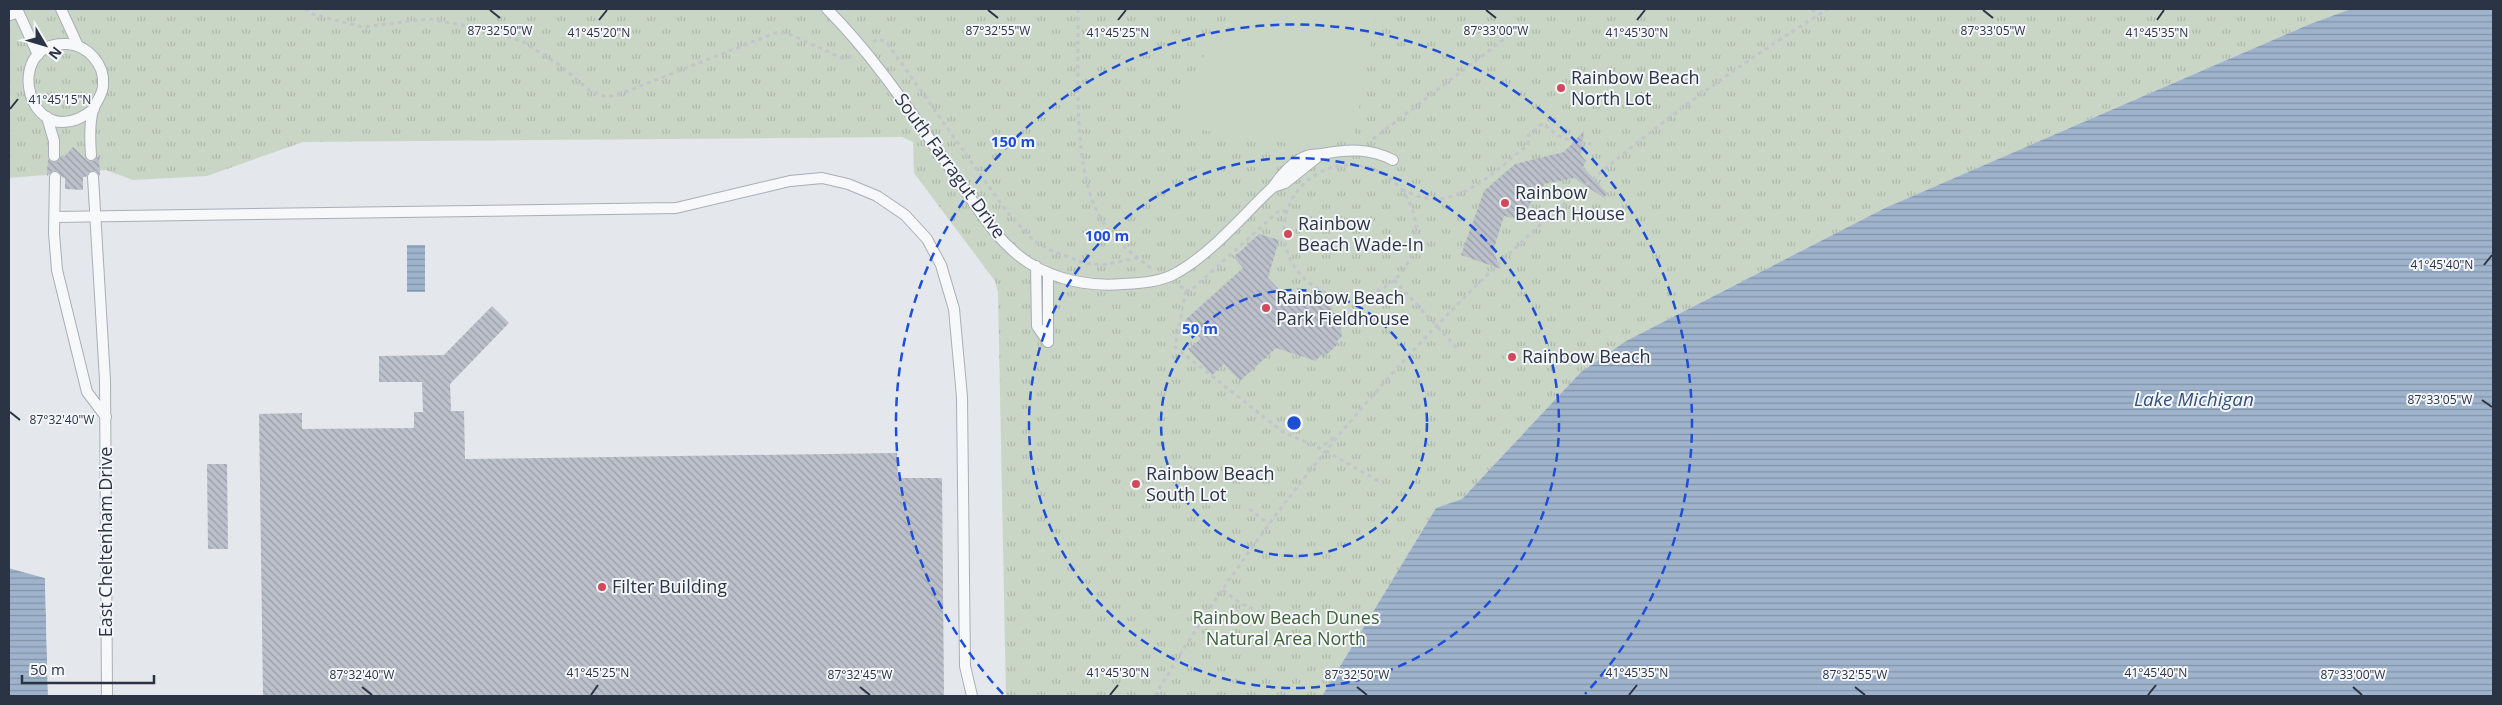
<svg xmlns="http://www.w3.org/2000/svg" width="2502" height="705" viewBox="0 0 2502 705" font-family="'Open Sans',sans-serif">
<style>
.grass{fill:url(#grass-tufts)}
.pitch{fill:#c9d6c5}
.water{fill:url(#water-rules)}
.pier{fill:#e4e7ec}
.building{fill:url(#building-back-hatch)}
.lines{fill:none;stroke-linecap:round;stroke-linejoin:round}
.service-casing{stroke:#a9aeb7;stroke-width:12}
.minor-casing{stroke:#a9aeb7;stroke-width:22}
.path{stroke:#c2c5cb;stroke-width:3;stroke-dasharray:4 4;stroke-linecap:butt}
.service{stroke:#f7f8fa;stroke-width:10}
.minor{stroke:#f7f8fa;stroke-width:20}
.ticks{fill:none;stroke:#2b3445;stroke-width:2}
.ring{fill:none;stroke:#1d4ed8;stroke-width:2.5;stroke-dasharray:9 6}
.poi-dot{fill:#d1495b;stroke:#f4f6f9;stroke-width:2}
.labels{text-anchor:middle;stroke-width:4;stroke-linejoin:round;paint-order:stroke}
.poi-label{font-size:18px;fill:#2b3445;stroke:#f4f6f9;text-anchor:start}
.street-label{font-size:18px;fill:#2b3445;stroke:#f4f6f9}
.park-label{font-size:18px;fill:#3f6138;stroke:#f4f6f9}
.water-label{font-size:19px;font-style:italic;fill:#34527a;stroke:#f4f6f9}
.ticks-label{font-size:12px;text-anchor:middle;fill:#2b3445;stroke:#f4f6f9;stroke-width:4;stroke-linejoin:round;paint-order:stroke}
.centre{fill:#1d4ed8;stroke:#f4f6f9;stroke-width:2.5}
.ring-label{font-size:15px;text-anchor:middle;font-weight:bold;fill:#1d4ed8;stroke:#f4f6f9;stroke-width:4;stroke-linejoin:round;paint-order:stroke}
</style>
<defs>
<pattern id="grass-tufts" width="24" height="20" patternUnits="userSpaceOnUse" patternTransform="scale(1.25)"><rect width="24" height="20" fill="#c9d6c5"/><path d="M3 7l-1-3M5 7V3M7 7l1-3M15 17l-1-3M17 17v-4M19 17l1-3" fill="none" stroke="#adb8ab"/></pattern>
<pattern id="water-rules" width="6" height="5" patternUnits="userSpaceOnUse" patternTransform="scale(1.25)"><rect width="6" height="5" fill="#9fb4cc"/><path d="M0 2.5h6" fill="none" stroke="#8293a7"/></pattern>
<pattern id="building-back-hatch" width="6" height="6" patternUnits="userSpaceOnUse" patternTransform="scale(1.25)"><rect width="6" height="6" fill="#bbc0ca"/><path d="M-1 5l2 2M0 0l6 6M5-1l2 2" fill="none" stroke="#989da6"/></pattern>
</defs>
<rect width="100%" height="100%" fill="#e4e7ec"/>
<polygon class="grass" points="9,9 2351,9 2310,24 1885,208 1626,341 1581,372 1462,499 1436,508 1322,696 1006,696 998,292 995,281 914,173 913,142 902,137 303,142 207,176 133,180 106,170 9,178"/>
<path class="pitch" d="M1247,9H1377L1354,135L1313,147L1174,126C1192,72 1202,47 1247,9Z"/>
<g class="water">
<polygon points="2351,9 2493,9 2493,696 1322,696 1436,508 1462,499 1581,372 1626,341 1885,208 2310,24"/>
<rect x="407" y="245" width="18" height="47"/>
<polygon points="9,568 45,578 48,696 9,696"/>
</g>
<polygon class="pier" points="9,566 47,577 51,696 48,696 45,578 9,568"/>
<g class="building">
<polygon points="1584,131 1581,155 1586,161 1583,167 1607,193 1604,198 1574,178 1544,184 1539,198 1531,202 1529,207 1516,219 1504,216 1493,251 1501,269 1461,255 1484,191 1515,164 1564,152"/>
<polygon points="73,147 88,161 94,161 99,156 100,176 96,171 89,172 86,177 83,177 83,190 65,189 65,178 62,177 58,171 52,171 47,176 48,159 51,162 57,162 61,156 65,156"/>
<polygon points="1259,234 1279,240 1268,278 1292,303 1329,295 1333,313 1338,313 1342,336 1337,341 1338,344 1324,357 1322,354 1316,361 1276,348 1240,381 1224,364 1212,375 1188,349 1201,339 1185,320 1243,268 1234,257"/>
<polygon points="492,306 509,323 450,384 451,411 464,411 465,459 897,453 898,478 942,478 944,696 263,696 259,414 302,413 302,429 414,428 414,412 423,412 422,382 379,382 379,356 444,355"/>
<polygon points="207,464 227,464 228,549 208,549"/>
</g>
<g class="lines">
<defs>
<g id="service">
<polyline points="17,9 38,55"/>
<polyline points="61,9 78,46"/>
<path d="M827,9C876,58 914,117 954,174C976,205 996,242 1029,263C1056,280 1091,287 1123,284C1142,283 1162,282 1178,272C1213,252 1244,214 1273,187C1280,176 1294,160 1307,156C1312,154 1317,155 1322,154C1348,149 1370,148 1393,160"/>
<polyline points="47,117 54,141 54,156"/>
<path d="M91,155C90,141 89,124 93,110C96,101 103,95 103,85C105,65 88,45 67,44C0,40 28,161 94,109"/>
<polyline points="55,177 54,233 57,270 87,392 106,417"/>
<polyline points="93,177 105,380 107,696"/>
<polyline points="1273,187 1285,183 1320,155"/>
<polyline points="55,217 676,208 790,181 822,178 848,184 877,196 905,215 927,239 941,265 954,309 962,397 965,666 972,696"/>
<polyline points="1036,266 1037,326 1048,342"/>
<polyline points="1048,273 1048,342"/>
</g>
<polyline id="minor" points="9,10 12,9"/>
</defs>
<use href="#service" class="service-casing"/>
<use href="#minor" class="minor-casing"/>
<g class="path">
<polyline points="305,9 315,15 363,27 429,19 479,28 522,41 561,66 589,90 604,96 615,96 775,33 787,33 844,59 853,56"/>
<path d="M1078,9C1079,65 1071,174 1102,220C1115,241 1132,254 1151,268"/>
<polyline points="1812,9 1817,16"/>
<polyline points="873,42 879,39 887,43 1007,212 1033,240 1050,250 1084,263 1103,265 1137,258"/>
<polyline points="1692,77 1702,92"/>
<polyline points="1373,139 1521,26"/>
<circle cx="1350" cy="231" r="66"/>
<path d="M1402,190C1411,193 1422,199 1432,199C1469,200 1500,166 1528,145V136L1543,123C1558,139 1571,141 1591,144"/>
<polyline points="1394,280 1457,348"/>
<polyline points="1180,286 1186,290 1175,347 1283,432 1320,448 1336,436"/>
<polyline points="1186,290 1190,291 1280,210 1287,212"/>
<polyline points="1326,451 1380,482"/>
<polyline points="1249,509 1269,524"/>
<polyline points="1223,590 1240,603 1274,619"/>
<path d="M1155,696C1318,420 1555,176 1828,9"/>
</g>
<use href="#service" class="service"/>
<use href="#minor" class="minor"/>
</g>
<path class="ticks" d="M490,10L500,18M988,10L998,18M1486,10L1496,18M1983,10L1993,18M599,20L607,10M1118,20L1126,10M1637,20L1645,10M2157,20L2164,10M10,109L18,99M2484,265L2492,255M2482,400L2492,407M10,412L20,420M362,687L372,695M860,687L870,695M1357,687L1367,695M1855,687L1865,695M2353,687L2362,695M591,695L598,685M1110,695L1118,685M1629,695L1637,685M2148,695L2156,685"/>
<g class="ring">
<circle cx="1294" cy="423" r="133"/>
<circle cx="1294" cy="423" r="265"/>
<path d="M1003 694A398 398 0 1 1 1585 694"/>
</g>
<g class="poi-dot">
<circle cx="1561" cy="88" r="5"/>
<circle cx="1505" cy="203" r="5"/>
<circle cx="1288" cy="234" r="5"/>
<circle cx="1266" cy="308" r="5"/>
<circle cx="1512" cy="357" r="5"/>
<circle cx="1136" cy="484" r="5"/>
<circle cx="602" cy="587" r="5"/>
</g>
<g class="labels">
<g class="poi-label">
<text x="1571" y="84">Rainbow Beach<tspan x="1571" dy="21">North Lot</tspan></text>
<text x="1515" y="199">Rainbow<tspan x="1515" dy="21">Beach House</tspan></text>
<text x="1298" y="230">Rainbow<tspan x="1298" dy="21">Beach Wade-In</tspan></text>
<text x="1276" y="304">Rainbow Beach<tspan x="1276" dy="21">Park Fieldhouse</tspan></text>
<text x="1522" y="363">Rainbow Beach</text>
<text x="1146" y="480">Rainbow Beach<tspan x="1146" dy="21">South Lot</tspan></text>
<text x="612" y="593">Filter Building</text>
</g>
<g class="street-label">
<text transform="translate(950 166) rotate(54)" y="6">South Farragut Drive</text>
<text transform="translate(106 542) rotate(-90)" y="6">East Cheltenham Drive</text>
</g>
<g class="park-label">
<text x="1286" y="624">Rainbow Beach Dunes<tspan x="1286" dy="21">Natural Area North</tspan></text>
</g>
<g class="water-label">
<text x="2194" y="406">Lake Michigan</text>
</g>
</g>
<g class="ticks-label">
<text x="500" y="35">87°32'50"W</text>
<text x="998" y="35">87°32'55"W</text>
<text x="1496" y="35">87°33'00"W</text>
<text x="1993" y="35">87°33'05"W</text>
<text x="599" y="37">41°45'20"N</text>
<text x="1118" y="37">41°45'25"N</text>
<text x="1637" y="37">41°45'30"N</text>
<text x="2157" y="37">41°45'35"N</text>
<text x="60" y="104">41°45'15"N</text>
<text x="2442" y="269">41°45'40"N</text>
<text x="2440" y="404">87°33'05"W</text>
<text x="62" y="424">87°32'40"W</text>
<text x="598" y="677">41°45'25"N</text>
<text x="1118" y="677">41°45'30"N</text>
<text x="1637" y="677">41°45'35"N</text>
<text x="2156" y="677">41°45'40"N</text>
<text x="362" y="679">87°32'40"W</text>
<text x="860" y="679">87°32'45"W</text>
<text x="1357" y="679">87°32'50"W</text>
<text x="1855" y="679">87°32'55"W</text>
<text x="2353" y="679">87°33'00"W</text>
</g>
<circle cx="1294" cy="423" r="8" class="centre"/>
<g class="ring-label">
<text x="1013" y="147">150 m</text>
<text x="1107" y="241">100 m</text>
<text x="1200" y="334">50 m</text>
</g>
<rect width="2502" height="705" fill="none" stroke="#2b3445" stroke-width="20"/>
<g transform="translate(45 45) rotate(128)" stroke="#f4f6f9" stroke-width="4" paint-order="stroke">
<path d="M0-4L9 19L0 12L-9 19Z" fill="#2b3445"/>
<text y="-8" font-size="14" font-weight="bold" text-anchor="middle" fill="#2b3445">N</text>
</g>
<path d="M22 675v8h132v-8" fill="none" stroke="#2b3445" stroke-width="2.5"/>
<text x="30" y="675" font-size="15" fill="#2b3445" stroke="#f4f6f9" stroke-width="4" paint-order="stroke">50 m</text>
</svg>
